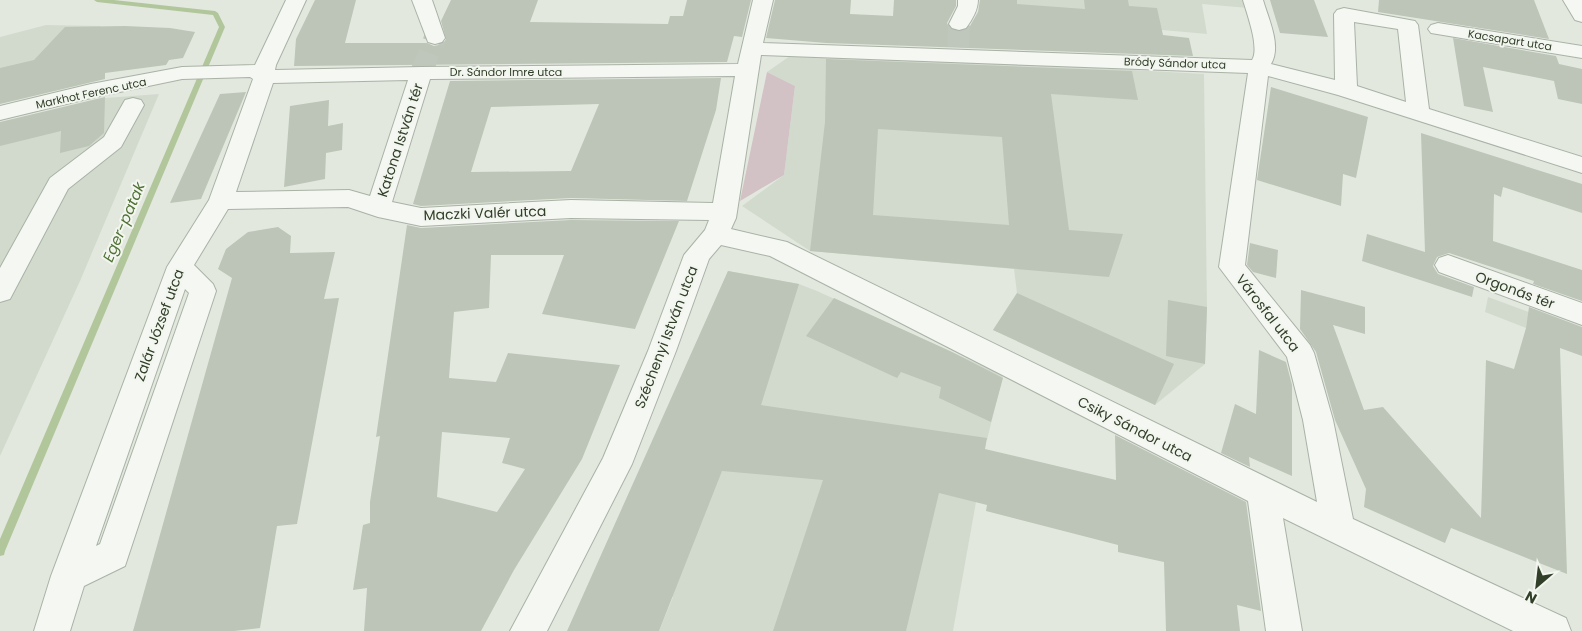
<svg xmlns="http://www.w3.org/2000/svg" width="1582" height="631" viewBox="0 0 1582 631" font-family="Poppins,sans-serif">
<style>
.built{fill:#d2dace}
.green{fill:#d2c1c5}
.lines{fill:none;stroke-linecap:round;stroke-linejoin:round}
.stream{fill:#b1c79b;fill-rule:evenodd}
.building{fill:#bcc5b7;fill-rule:evenodd}
.minor-tunnel{stroke:#bfc6bb;stroke-width:22;stroke-dasharray:22 11;stroke-linecap:butt}
.minor-casing{stroke:#aab2a5;stroke-width:2}
.minor{fill:#f4f7f2;fill-rule:evenodd}
.labels{text-anchor:middle;stroke-width:4;stroke-linejoin:round;paint-order:stroke}
.far-street-label{font-size:11px;fill:#313f29;stroke:#f2f6ef}
.street-label{font-size:14px;fill:#313f29;stroke:#f2f6ef}
.water-label{font-size:15px;font-style:italic;fill:#507134;stroke:#f2f6ef}
</style>
<rect width="100%" height="100%" fill="#e3e8df"/>
<g class="built">
<polygon points="984,0 1245,0 1248,8 1202,4 1207,34 1162,30"/>
<polygon points="46,25 101,26 74,58 0,102 0,37"/>
<polygon points="797,51 1204,74 1207,307 1205,364 1155,405 993,330 1017,293 1014,269 810,251 742,206 784,175 795,86 767,72"/>
<polygon points="159,94 80,281 0,456 0,123 105,98"/>
<polygon points="728,271 799,284 817,291 1003,375 987,440 954,434 976,502 953,631 659,631 673,597 592,579"/>
<polygon points="1488,297 1529,312 1526,328 1485,312"/>
</g>
<polygon class="green" points="767,72 795,86 784,175 740,201"/>
<g class="lines">
<polygon class="stream" points="94,0 114,0 215,11 218,13 225,27 5,551 4,555 0,556 0,539 219,27 213,15 97,2"/>
</g>
<g class="building">
<polygon points="315,0 356,0 345,43 427,43 434,46 443,44 446,39 441,21 451,0 538,0 530,22 668,24 670,16 683,16 687,0 751,0 742,37 734,36 727,62 294,66 296,39"/>
<polygon points="775,0 851,0 850,14 893,16 894,0 956,0 956,6 947,23 950,29 958,32 967,30 970,26 978,12 980,0 1017,0 1017,4 1085,9 1084,0 1128,0 1129,6 1157,8 1163,35 1189,38 1193,56 826,43 766,38"/>
<polygon points="1270,0 1314,0 1328,37 1280,33"/>
<polygon points="1379,0 1534,0 1549,39 1378,12"/>
<polygon points="125,26 170,28 195,32 183,58 169,60 166,65 105,73 105,79 0,104 0,68 34,60 65,27"/>
<polygon points="1453,38 1556,56 1559,64 1582,69 1582,104 1558,99 1554,81 1483,67 1493,112 1464,106"/>
<path d="M826,59L1132,71L1138,100L1051,94L1069,230L1123,234L1109,277L810,251L825,122ZM878,129L1002,137L1009,225L873,215Z"/>
<path d="M721,78L716,110L687,201L571,198L421,206L413,204L450,81ZM599,104L571,171L471,172L491,107Z"/>
<polygon points="1271,87 1368,117 1356,178 1343,174 1341,206 1257,180"/>
<polygon points="246,92 201,199 170,203 220,94"/>
<polygon points="105,97 104,133 89,146 60,153 61,131 0,146 0,122"/>
<polygon points="329,100 328,126 343,123 342,150 326,153 325,179 284,187 290,106"/>
<polygon points="1421,133 1582,184 1582,213 1503,187 1501,197 1494,194 1493,241 1582,270 1582,301 1533,284 1534,281 1449,253 1437,257 1433,266 1438,274 1474,287 1472,297 1362,261 1367,234 1425,252"/>
<path d="M571,220L679,221L635,329L542,314L564,255H491L489,308L454,312L449,378L496,382L508,353L620,365L582,459L514,570L481,631H364L367,588L353,590L363,525L370,523V502L380,436L376,437L407,225L421,228ZM442,432L510,438L502,463L525,469L497,512L437,497Z"/>
<polygon points="278,227 291,236 290,253 335,252 324,299 339,298 297,524 277,526 260,628 234,631 133,631 232,278 218,269 226,249 248,232"/>
<polygon points="1250,243 1278,250 1276,278 1253,272 1247,265"/>
<polygon points="728,271 799,284 761,405 987,438 985,449 1116,480 1115,435 1246,502 1261,611 1237,605 1240,631 1166,631 1164,562 1118,552 1118,545 986,511 987,505 939,493 906,631 773,631 823,480 722,471 659,631 567,631"/>
<polygon points="1301,290 1365,307 1365,334 1333,325 1364,410 1383,407 1481,518 1486,360 1514,369 1526,328 1529,307 1582,327 1582,356 1560,348 1567,574 1451,528 1445,543 1364,507 1366,489 1335,420 1316,352 1300,329"/>
<polygon points="1017,293 1174,364 1155,405 993,330"/>
<polygon points="834,298 952,352 1003,378 991,422 939,398 941,387 901,372 897,378 806,336"/>
<polygon points="1168,300 1207,307 1205,364 1166,356"/>
<polygon points="1259,350 1286,362 1292,385 1292,476 1249,457 1250,467 1221,453 1235,404 1256,414"/>
</g>
<g class="lines">
<g class="minor-tunnel">
<polyline points="958,47 959,24"/>
<polyline points="421,73 435,38"/>
</g>
<defs>
<g id="minor">
<path d="M286,0H306L276,65L275,70L421,67L738,64L753,0H773L763,43L1252,60C1260,48 1247,14 1243,0H1263C1268,18 1282,46 1271,64L1335,80L1334,14L1337,10L1344,8L1415,21L1418,25L1429,109L1582,157V173L1338,95L1268,76L1245,265L1310,345L1314,353L1333,420L1353,519L1566,618L1571,631H1513L1283,518L1302,631H1266L1248,501L770,256L721,245L709,259L676,351L632,464L547,631H510L603,458L648,351L684,255L705,230L709,220L571,218L421,226L378,217L348,207L228,209L194,265L213,284L216,291L125,566L84,586L70,631H34L51,576L167,267L209,200L253,79L250,77L182,79L91,98L0,120V106L91,84L182,67L255,65ZM1354,22L1398,29L1406,102L1357,86ZM761,55L1248,73L1219,267L1287,357L1303,420L1317,502L787,242L731,229L736,218ZM735,76L713,203L571,200L421,208L392,202L430,79ZM408,80L370,196L349,190L236,192L273,83ZM185,289L189,293L100,544L96,546Z"/>
<polygon points="412,0 432,0 445,38 442,42 435,44 428,42"/>
<path d="M958,0H978C978,10 972,20 966,28L959,30L952,28L949,24L958,6Z"/>
<polygon points="1563,0 1582,0 1582,22 1575,20"/>
<polygon points="1438,23 1582,46 1582,58 1431,33 1428,29 1431,25"/>
<polygon points="133,98 141,100 144,105 121,147 68,189 10,299 0,302 0,268 50,178 104,137 125,100"/>
<polygon points="1448,255 1582,303 1582,325 1439,272 1435,265 1439,258"/>
</g>
</defs>
<use href="#minor" class="minor-casing"/>
<use href="#minor" class="minor"/>
</g>
<g class="labels">
<g class="far-street-label">
<text transform="translate(1510 40) rotate(9)" y="4">Kacsapart utca</text>
<text transform="translate(1175 63) rotate(2)" y="4">Bródy Sándor utca</text>
<text x="506" y="76">Dr. Sándor Imre utca</text>
<text transform="translate(91 93) rotate(-12)" y="4">Markhot Ferenc utca</text>
</g>
<g class="street-label">
<text transform="translate(400 140) rotate(-72)" y="5">Katona István tér</text>
<text transform="translate(485 213) rotate(-2)" y="5">Maczki Valér utca</text>
<text transform="translate(1515 290) rotate(20)" y="5">Orgonás tér</text>
<text transform="translate(1268 313) rotate(52)" y="5">Városfal utca</text>
<text transform="translate(159 325) rotate(-70)" y="5">Zalár József utca</text>
<text transform="translate(666 337) rotate(-69)" y="5">Széchenyi István utca</text>
<text transform="translate(1135 429) rotate(27)" y="5">Csiky Sándor utca</text>
</g>
<g class="water-label">
<text transform="translate(124 222) rotate(-67)" y="5">Eger-patak</text>
</g>
</g>
<g transform="translate(1537 586) rotate(208)" stroke="#f2f6ef" stroke-width="4" paint-order="stroke">
<path d="M0-4L9 19L0 12L-9 19Z" fill="#313f29"/>
<text y="-8" font-size="14" font-weight="bold" text-anchor="middle" fill="#313f29">N</text>
</g>
</svg>
